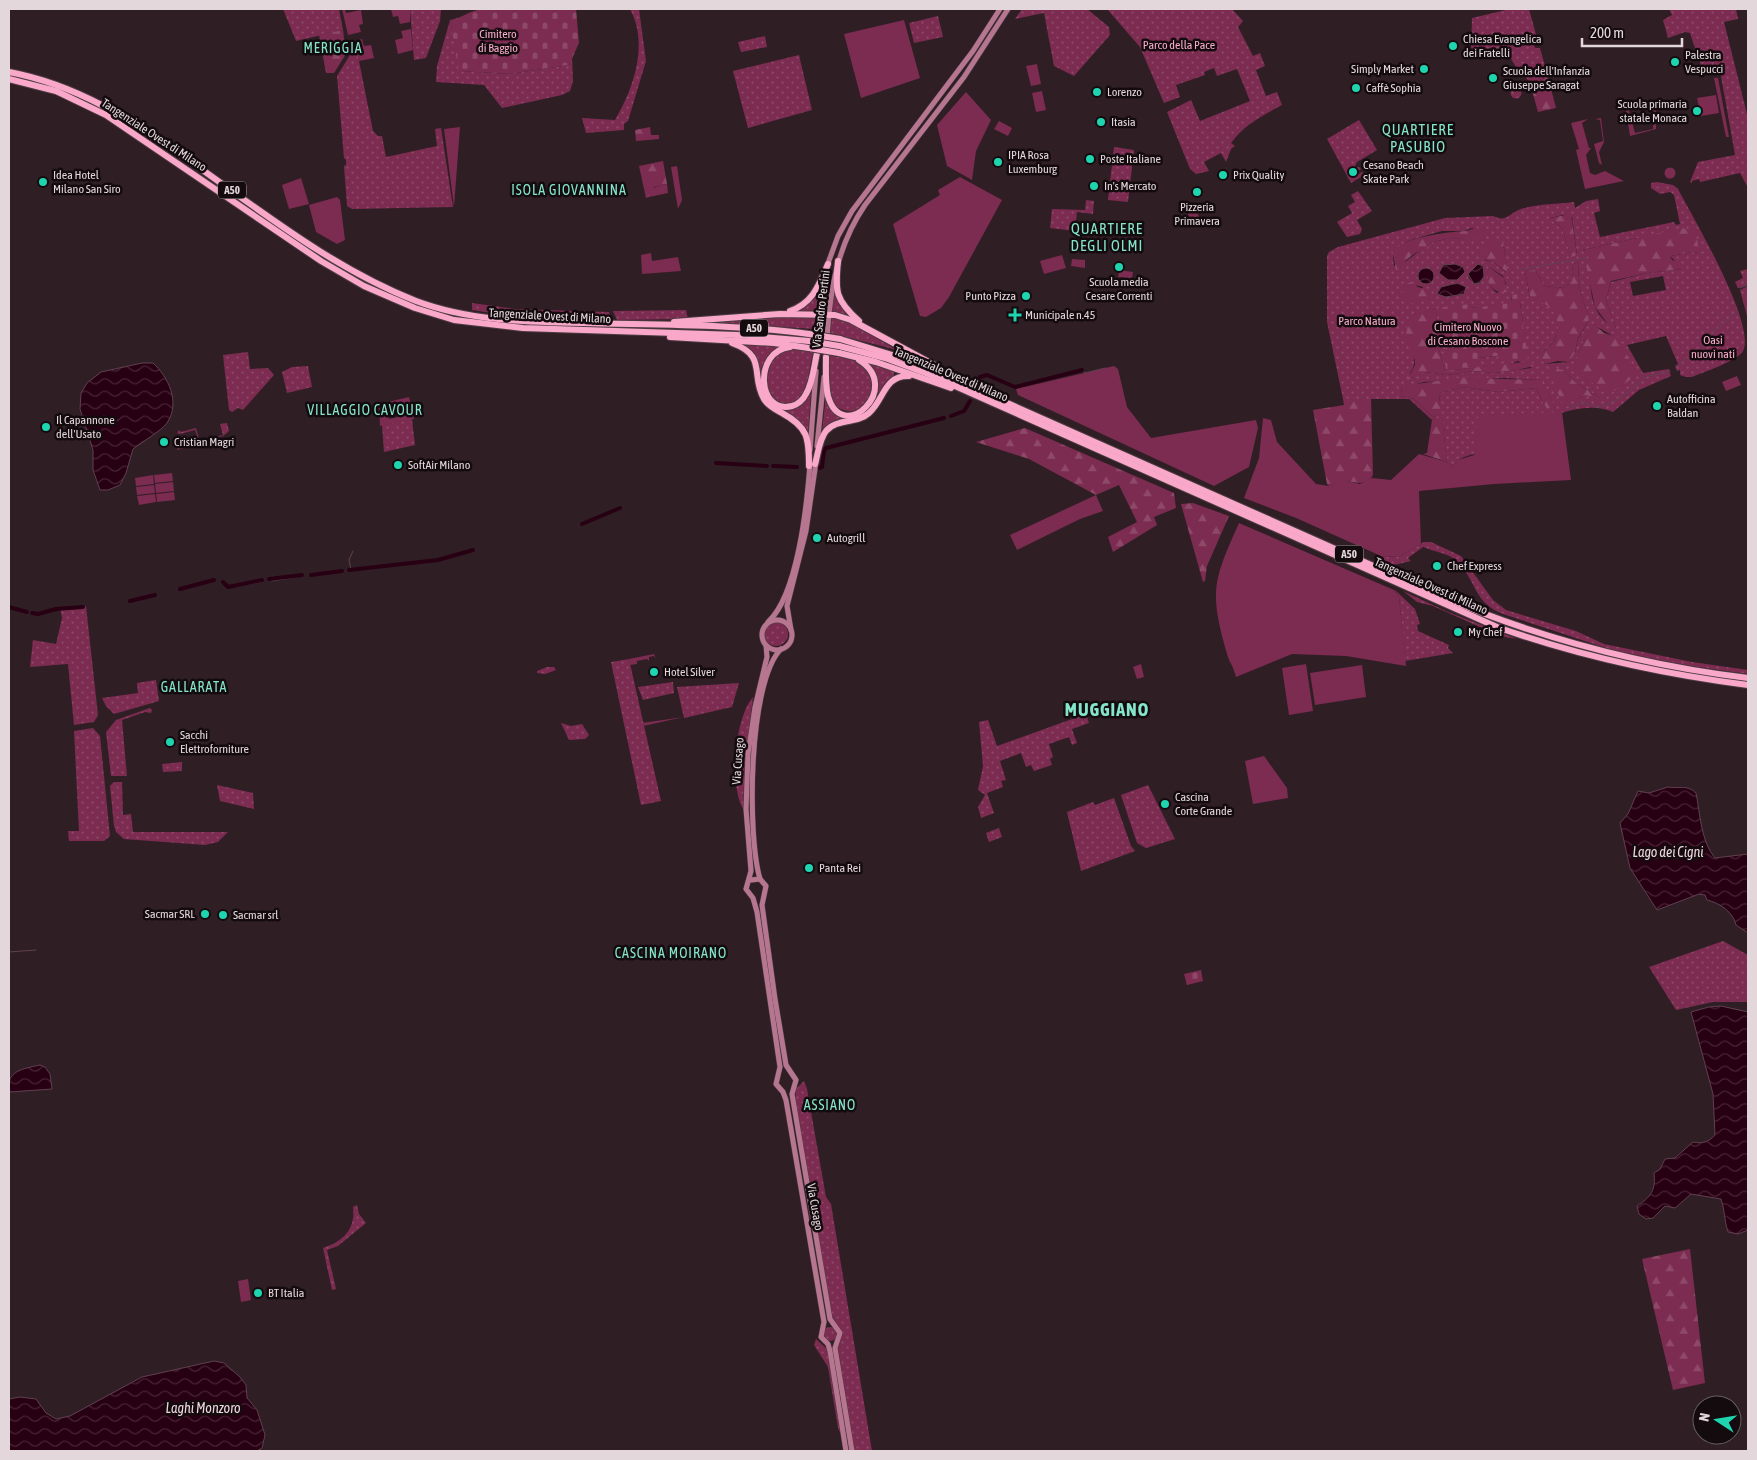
<svg xmlns="http://www.w3.org/2000/svg" width="1757" height="1460" viewBox="0 0 1757 1460" font-family="'Asap Condensed',sans-serif">
<style>
.grass{fill:url(#grass-dots);fill-rule:evenodd}
.forest{fill:url(#forest-firs)}
.cemetery{fill:url(#cemetery-stones)}
.garden{fill:#7c2b51;fill-rule:evenodd}
.water{fill:url(#water-waves);stroke:#60404f}
.lines{fill:none;stroke-linecap:round;stroke-linejoin:round}
.stream{stroke:#60404f;stroke-width:1}
.canal{stroke:#280013;stroke-width:4}
.secondary-casing{stroke:#4d3c42;stroke-width:6}
.motorway-casing{stroke:#4d3c42;stroke-width:8}
.secondary{stroke:#b77690;stroke-width:5}
.motorway{stroke:#f9a8c9;stroke-width:6}
.motorway-bridge-casing{stroke:#4d3c42;stroke-width:8;stroke-linecap:butt}
.motorway-bridge{stroke:#f9a8c9;stroke-width:6}
.poi-dot{fill:#1fd5b0;stroke:#130b0e;stroke-width:2}
.labels{text-anchor:middle;stroke-width:5;stroke-linejoin:round;paint-order:stroke}
.shield{fill:#130b0e;stroke:#a59a9e;stroke-width:1}
.shield-label{font-size:11px;font-weight:bold;fill:#e3d7db}
.park-label{font-size:12px;fill:#faaecc;stroke:#130b0e}
.poi-label{font-size:12px;fill:#e3d7db;stroke:#130b0e;text-anchor:start}
.street-label{font-size:12px;fill:#e3d7db;stroke:#130b0e}
.neighbourhood-label{font-size:14px;letter-spacing:1px;fill:#84e5ca;stroke:#130b0e}
.water-label{font-size:14px;font-style:italic;fill:#f1d7e0;stroke:#130b0e}
.quarter-label{font-size:15px;letter-spacing:1px;fill:#84e5ca;stroke:#130b0e}
.district-label{font-size:18px;font-weight:bold;letter-spacing:1px;fill:#84e5ca;stroke:#130b0e}
</style>
<defs>
<pattern id="grass-dots" width="8" height="8" patternUnits="userSpaceOnUse" patternTransform="scale(1.25)"><rect width="8" height="8" fill="#7c2b51"/><path d="M2 2h.1M6 6h.1" fill="none" stroke="#8e4969" stroke-width="1.8" stroke-linecap="round"/></pattern>
<pattern id="forest-firs" width="22" height="20" patternUnits="userSpaceOnUse" patternTransform="scale(1.25)"><rect width="22" height="20" fill="#7c2b51"/><path d="M5 1l3.5 6h-7zM16 11l3.5 6h-7z" fill="#8e4969"/></pattern>
<pattern id="cemetery-stones" width="16" height="16" patternUnits="userSpaceOnUse" patternTransform="scale(1.25)"><rect width="16" height="16" fill="#7c2b51"/><path d="M2 7V4a2 2 0 0 1 4 0v3zM10 15v-3a2 2 0 0 1 4 0v3z" fill="#8e4969"/></pattern>
<pattern id="water-waves" width="16" height="10" patternUnits="userSpaceOnUse" patternTransform="scale(1.25)"><rect width="16" height="10" fill="#280013"/><path d="M0 5q4-4 8 0t8 0" fill="none" stroke="#472435"/></pattern>
</defs>
<rect width="100%" height="100%" fill="#301e25"/>
<g class="grass">
<polygon points="283,9 339,9 343,30 296,41"/>
<polygon points="410,9 441,9 440,21 426,58 414,60"/>
<path d="M630,9H639L646,61L628,121L624,124V130L586,133L582,118L615,120C634,88 649,43 630,9Z"/>
<polygon points="1022,9 1087,9 1109,27 1110,35 1074,76 1054,66 1044,13 1015,19"/>
<path d="M1107,9H1232L1243,21L1238,27L1253,56L1260,53L1265,66L1256,70L1266,96L1277,92L1282,105C1262,116 1245,124 1231,143L1235,146L1231,149L1226,162L1221,153L1204,162L1209,171L1196,174L1190,169L1167,112L1191,100L1200,121L1250,101L1237,69L1217,76L1214,68L1204,72L1205,75L1176,85L1180,97L1164,103L1140,47Z"/>
<polygon points="1510,9 1529,9 1537,38 1533,39 1535,48 1540,48 1548,77 1530,83 1524,75 1522,77 1510,57 1502,60 1500,55 1494,57 1492,48 1471,54 1472,18"/>
<polygon points="1669,9 1736,9 1738,19 1724,22 1748,118 1748,188 1740,173 1700,182 1699,179 1692,181 1692,183 1690,182 1698,162 1735,155 1719,65 1702,69 1690,33 1685,32 1668,38 1663,20 1672,15"/>
<polygon points="938,16 943,37 914,43 909,23"/>
<polygon points="450,20 460,71 510,74 569,65 572,57 573,81 570,91 562,95 502,108 484,85 436,82 437,66"/>
<polygon points="765,36 767,47 741,52 738,42"/>
<polygon points="355,41 373,131 378,136 382,136 386,157 437,146 435,129 441,128 453,207 352,209 347,206 344,166 346,165 346,160 344,158 337,76 350,55 349,42"/>
<polygon points="799,55 812,110 748,128 733,71"/>
<circle cx="1516" cy="93" r="5.5"/>
<polygon points="1359,120 1377,150 1357,162 1355,166 1356,168 1359,167 1361,169 1358,171 1359,174 1362,172 1364,175 1351,183 1327,139"/>
<polygon points="1114,147 1134,150 1128,202 1108,200"/>
<path d="M1657,182L1673,185L1678,189C1692,216 1757,325 1743,351C1737,361 1704,372 1692,377H1686L1680,375V370L1677,371L1675,366L1678,364L1666,336L1627,345L1643,373L1669,369L1671,376L1639,390L1613,412C1574,395 1517,434 1483,451C1476,454 1462,456 1458,461C1456,463 1455,466 1453,467L1447,462L1442,418L1432,420L1409,399H1343L1327,322V256L1329,252L1338,247L1445,218L1493,216C1507,223 1509,213 1521,209C1537,204 1557,204 1574,202L1575,208L1586,201L1598,199L1600,211L1594,213L1600,237L1674,222L1676,225L1680,224L1674,195L1670,192L1660,194L1651,188V183ZM1563,215L1572,217L1577,255L1571,256L1562,228L1550,218ZM1472,228L1485,232L1469,238L1445,239L1430,243L1405,262L1394,266L1393,257L1406,242L1414,239L1442,231H1464ZM1494,237L1504,247L1506,272L1493,262L1485,260L1483,253ZM1637,238L1700,253L1693,252L1670,256L1683,269L1647,273L1611,282L1606,300L1616,328C1590,317 1588,286 1592,261L1583,250ZM1579,262L1578,283L1589,320L1578,339L1575,353L1569,362L1545,364L1541,353C1569,336 1562,301 1528,299L1530,298L1525,271L1535,270L1545,286L1564,288L1572,281L1573,264ZM1446,265L1461,266L1465,272L1448,280L1446,278ZM1476,265L1484,272L1482,280L1474,284L1468,277ZM1489,267L1503,276L1506,284L1497,293C1488,287 1487,277 1489,267ZM1429,269L1432,271L1426,283L1417,276ZM1663,276L1666,290L1633,296L1630,282ZM1457,283L1460,295L1449,297L1439,289ZM1415,285L1423,287L1413,303L1405,297ZM1511,296L1520,302L1525,339L1499,361V356L1477,358L1478,366L1470,304L1471,308L1509,304L1514,319ZM1433,309L1436,310L1437,342L1445,371L1510,364L1518,361L1532,368L1495,373L1474,371L1447,375L1425,372L1417,374L1412,378L1410,373C1418,363 1414,353 1407,343ZM1594,325L1615,337L1607,396L1602,388L1585,378L1575,365L1583,342ZM1563,370L1575,382L1600,398L1586,395L1577,399ZM1505,378L1542,380L1555,408H1546L1536,388L1499,392L1463,387L1440,393L1439,403L1441,414L1433,417L1414,399L1401,396L1402,386L1408,387L1423,382Z"/>
<polygon points="1358,191 1372,211 1357,220 1362,229 1360,234 1347,237 1337,222 1352,213 1348,206 1355,202 1351,195"/>
<polygon points="1086,200 1094,201 1093,214 1077,212 1075,231 1050,228 1052,209 1085,210"/>
<polygon points="1195,206 1200,220 1190,221 1187,210"/>
<polygon points="1748,269 1748,285 1738,288 1735,282 1743,278 1740,271"/>
<polygon points="1748,286 1748,320 1740,290"/>
<polygon points="818,290 817,312 798,311 807,305"/>
<polygon points="834,293 851,317 832,312"/>
<polygon points="472,303 515,309 609,312 612,319 518,317 472,310"/>
<polygon points="686,310 688,319 617,320 613,311"/>
<polygon points="816,315 814,329 721,323 722,321"/>
<polygon points="832,316 847,321 897,350 830,333"/>
<path d="M745,343L783,346C730,376 789,441 811,391L808,436C800,415 776,415 765,398C752,376 770,370 744,346Z"/>
<path d="M793,349L813,351L806,390L796,403L779,404C760,386 765,377 775,355Z"/>
<polygon points="248,352 250,369 268,368 274,375 243,410 238,408 232,412 229,410 223,355"/>
<path d="M829,355L854,360L867,370L872,382V394L859,411C822,416 829,381 829,355Z"/>
<path d="M866,362L894,371V377C879,384 878,404 865,413C853,421 836,426 822,432L826,394L842,415L861,414C877,404 877,375 866,362Z"/>
<polygon points="308,366 312,387 287,393 282,372 292,367"/>
<polygon points="412,419 415,445 384,452 382,425"/>
<polygon points="227,423 229,431 223,436 177,450 177,445 198,439 195,430 180,434 177,433 179,430 181,432 196,428 200,442 223,435 220,424"/>
<path d="M1424,542H1431L1461,556L1493,600L1506,610L1576,631L1604,644L1692,662L1748,670V674L1683,665L1612,650L1503,614C1473,602 1477,582 1458,562C1451,554 1435,552 1426,548L1423,547L1408,558L1411,561L1394,565L1378,560L1381,556L1399,557Z"/>
<polygon points="1393,569 1462,598 1476,602 1484,608"/>
<polygon points="1394,589 1415,609 1420,624 1417,625 1418,631 1449,645 1448,648 1453,653 1405,661 1399,597"/>
<polygon points="1403,591 1446,611 1517,639 1500,636 1433,606 1417,602"/>
<polygon points="86,606 98,715 94,722 74,725 68,664 30,667 33,640 56,644 62,618 60,608"/>
<circle cx="776" cy="634" r="12"/>
<polygon points="629,659 661,801 641,805 611,662"/>
<polygon points="547,667 554,667 556,670 545,674 537,673 537,671"/>
<polygon points="156,680 159,701 114,714 106,706 102,698 138,693 137,683"/>
<polygon points="673,682 674,693 643,700 638,687"/>
<polygon points="739,683 732,707 684,718 677,687"/>
<path d="M753,697L745,765L743,809C729,785 735,717 753,697Z"/>
<polygon points="150,708 152,710 151,713 145,712 122,720 127,776 111,776 106,732 116,720"/>
<polygon points="1086,714 1089,723 1072,729 1077,743 1072,745 1069,737 1049,744 1053,757 1050,759 1052,765 1034,771 1031,765 1026,767 1021,753 1000,761 1006,780 1001,781 1003,787 987,793 994,813 981,818 978,807 985,795 978,790 983,766 979,722 988,720 997,746"/>
<polygon points="561,723 571,726 582,724 589,735 585,739 569,740"/>
<polygon points="93,728 100,736 110,836 104,841 69,841 68,831 79,831 74,731"/>
<polygon points="182,762 182,771 163,772 162,764"/>
<polygon points="114,782 122,782 123,815 131,814 133,832 228,832 218,842 205,845 124,839 116,832 114,826 110,786"/>
<polygon points="217,785 253,793 254,809 220,801"/>
<polygon points="1148,785 1175,839 1146,848 1137,843 1121,795"/>
<polygon points="1114,798 1131,846 1135,851 1081,871 1067,812 1093,802 1095,805"/>
<polygon points="999,828 1002,837 989,842 986,833"/>
<polygon points="1723,941 1748,955 1748,1002 1713,1002 1676,1010 1649,967"/>
<polygon points="804,1081 807,1089 826,1197 831,1204 872,1451 854,1451 838,1349 842,1333 832,1316 795,1101 796,1089"/>
<path d="M357,1205L359,1214L366,1223L338,1246L327,1250L336,1289L332,1290L323,1248C343,1242 356,1229 353,1207Z"/>
<circle cx="830" cy="1334" r="7"/>
<polygon points="816,1339 828,1350 841,1434 838,1428 828,1367 814,1345"/>
</g>
<g class="forest">
<polygon points="343,30 346,54 334,73 326,73 319,35"/>
<polygon points="1548,77 1556,108 1538,112 1530,83"/>
<polygon points="650,127 651,135 659,135 659,139 636,141 635,130"/>
<polygon points="663,161 667,184 654,187 649,197 646,198 639,166"/>
<polygon points="1571,214 1577,255 1571,257 1562,228 1550,218"/>
<path d="M1476,228L1485,232V238L1445,239L1430,243L1427,248C1417,251 1404,259 1401,269L1396,270L1392,249C1414,236 1440,233 1465,231C1469,231 1472,228 1476,228Z"/>
<polygon points="1682,228 1695,232 1700,253 1693,252 1670,256 1672,260 1683,264 1683,269 1647,273 1611,281 1606,300 1616,328 1610,327 1595,307 1586,264 1591,261 1583,250"/>
<polygon points="1494,236 1503,242 1507,272 1493,262 1478,257"/>
<path d="M1579,262L1578,283L1589,320L1578,338L1575,353L1569,362L1558,361L1545,364L1540,353C1570,339 1560,298 1527,300L1530,297L1525,271L1535,270L1545,286L1564,288L1572,281L1573,264Z"/>
<path d="M1489,267L1504,278L1507,292C1492,294 1484,282 1489,267Z"/>
<polygon points="1412,282 1418,287 1431,291 1433,300 1413,303 1400,296 1408,283"/>
<polygon points="1433,309 1436,310 1437,342 1445,371 1532,361 1533,366 1518,370 1495,373 1474,371 1447,375 1425,372 1407,380 1415,365 1415,360 1405,340 1409,318 1416,313"/>
<path d="M1594,324L1604,333L1618,337L1637,375L1607,396C1600,382 1581,381 1574,367L1583,342Z"/>
<polygon points="1552,368 1563,370 1575,382 1600,398 1596,399 1586,395 1563,405 1549,371"/>
<path d="M1473,376C1496,381 1519,378 1543,380L1555,408H1546L1536,388L1499,392L1463,387L1440,393L1439,403L1442,414L1433,417L1414,399L1401,396L1402,386Z"/>
<path d="M1343,399H1371L1373,475C1366,488 1354,481 1344,481C1340,481 1334,485 1329,486L1327,484L1313,410L1344,405Z"/>
<polygon points="1442,417 1447,462 1423,454 1427,453 1432,420"/>
<polygon points="1025,428 1174,493 1176,508 1154,517 1157,525 1113,552 1108,537 1137,522 1119,485 1096,495 1029,459 976,442"/>
<polygon points="1193,503 1229,516 1207,566 1205,581 1203,582 1181,504"/>
<polygon points="1690,1249 1705,1383 1673,1390 1642,1259"/>
</g>
<g class="cemetery">
<path d="M482,9H576L579,43L569,65L510,74L459,71L450,20C462,18 469,11 482,9Z"/>
<polygon points="1521,294 1522,302 1520,303 1528,358 1499,361 1498,356 1477,358 1478,366 1446,370 1438,308 1470,304 1471,308 1512,303 1511,295"/>
<polygon points="1201,970 1203,981 1187,985 1184,974"/>
</g>
<g class="garden">
<polygon points="342,9 345,9 346,13 361,10 363,24 359,25 361,32 348,35"/>
<polygon points="391,9 410,9 410,22 400,24 398,16 393,17"/>
<polygon points="904,20 920,78 861,98 844,34"/>
<polygon points="411,29 413,50 398,54 395,40 403,38 401,31"/>
<polygon points="362,39 364,46 371,45 374,58 359,61 355,41"/>
<polygon points="1037,64 1041,84 1031,86 1026,66"/>
<polygon points="1714,78 1718,78 1729,137 1726,137"/>
<polygon points="1042,91 1046,110 1036,112 1032,93"/>
<polygon points="966,92 991,120 976,151 972,180 947,166 937,125"/>
<polygon points="1716,95 1719,113 1701,116 1697,98"/>
<polygon points="1654,102 1657,117 1654,118 1651,105 1644,106 1641,110 1635,108 1629,111 1635,133 1653,129 1653,125 1656,124 1656,129 1630,136 1626,111 1631,107"/>
<polygon points="1601,118 1604,142 1599,152 1602,165 1599,163 1594,144 1603,141 1600,120 1595,119"/>
<polygon points="1588,119 1582,123 1589,148 1591,148 1586,155 1590,173 1595,175 1605,171 1624,181 1585,189 1576,150 1579,149 1571,123"/>
<polygon points="999,121 1012,128 1008,136 994,129"/>
<polygon points="460,127 454,207 444,129"/>
<polygon points="1352,164 1360,177 1353,181 1345,168"/>
<polygon points="677,166 682,200 678,209 671,167"/>
<circle cx="1670" cy="173" r="5.5"/>
<polygon points="960,177 1002,200 949,297 941,308 926,317 920,316 893,224 940,195 938,190"/>
<polygon points="301,178 309,204 289,209 282,185"/>
<path d="M667,184L668,193L649,197C649,187 658,186 667,184Z"/>
<polygon points="337,197 340,200 345,240 337,244 316,232 309,205"/>
<polygon points="651,253 652,261 678,257 681,271 642,274 641,255"/>
<polygon points="1062,255 1066,268 1044,274 1040,261"/>
<polygon points="1072,259 1085,260 1085,268 1071,266"/>
<polygon points="1119,270 1133,272 1132,279 1118,277"/>
<polygon points="1114,366 1118,369 1127,407 1151,438 1256,420 1258,428 1249,467 1214,486 1018,395 1016,389"/>
<polygon points="1737,376 1741,385 1726,391 1722,382"/>
<path d="M409,397L414,419L380,426L379,404ZM405,407L407,415L389,419L387,411Z"/>
<polygon points="1562,412 1571,480 1494,484 1419,491 1421,544 1399,557 1381,556 1296,518 1244,498 1259,458 1263,418 1271,420 1277,442 1316,484 1329,486 1343,480 1360,484 1372,478 1391,480 1419,454 1447,462 1453,467 1458,460 1474,455 1478,415"/>
<polygon points="172,473 173,481 155,483 154,475"/>
<polygon points="153,475 154,484 136,486 135,478"/>
<polygon points="173,482 174,491 156,493 155,484"/>
<polygon points="154,485 155,493 137,495 136,487"/>
<polygon points="174,492 175,500 157,502 156,494"/>
<polygon points="155,494 156,502 139,505 137,496"/>
<polygon points="1096,495 1103,511 1080,519 1017,550 1010,535"/>
<path d="M1239,523L1394,590L1399,597L1406,666L1346,656L1292,654L1236,677C1233,665 1229,662 1227,654C1209,592 1213,581 1239,523Z"/>
<polygon points="654,654 656,659 654,656 649,657 649,661 647,659 637,661 637,664 630,665 629,659"/>
<polygon points="1141,664 1144,677 1137,679 1133,667"/>
<polygon points="1306,664 1313,711 1289,715 1282,668"/>
<polygon points="1362,665 1366,697 1315,705 1310,673"/>
<polygon points="684,717 643,726 642,723"/>
<polygon points="1264,756 1287,788 1288,798 1253,804 1245,761"/>
<polygon points="248,1279 251,1300 241,1302 238,1281"/>
</g>
<g class="water">
<polygon points="1455,264 1463,267 1465,272 1457,280 1448,280 1439,273 1443,265"/>
<polygon points="1478,264 1483,266 1484,276 1480,283 1474,284 1468,274"/>
<circle cx="1426" cy="276" r="8"/>
<polygon points="1457,283 1466,287 1464,294 1446,297 1437,294 1441,287"/>
<path d="M142,363H153C168,377 181,402 167,423C161,431 142,442 133,449L126,473L120,485L108,490H100L93,470V450L80,409L81,393L87,383L101,372Z"/>
<path d="M1668,787C1678,789 1687,784 1696,793C1700,813 1701,842 1715,858L1748,854V933L1736,925C1733,912 1720,903 1707,900L1705,895L1699,894L1657,910L1630,868L1620,823L1628,814L1638,791L1649,793Z"/>
<path d="M1721,1006L1748,1012V1230L1738,1234L1728,1232C1724,1221 1725,1210 1721,1199L1691,1194L1675,1208L1665,1206L1653,1218L1646,1219L1639,1214L1637,1206C1651,1197 1656,1190 1654,1173L1660,1169L1665,1159L1675,1158L1693,1142C1702,1144 1709,1142 1715,1135L1713,1094L1691,1012L1709,1007Z"/>
<path d="M40,1065L45,1067L50,1074L52,1089L10,1092C5,1071 22,1069 40,1065Z"/>
<polygon points="214,1361 224,1363 240,1377 246,1385 247,1398 257,1410 265,1435 262,1448 257,1451 9,1451 9,1399 20,1397 36,1399 46,1413 56,1419 70,1416 142,1377"/>
</g>
<g class="lines">
<g class="stream">
<polyline points="1521,269 1587,258"/>
<polyline points="1740,288 1748,285"/>
<polyline points="1677,367 1684,360 1700,351 1704,340 1737,311"/>
<polyline points="1082,370 1085,373 1105,368"/>
<polyline points="1567,409 1582,402 1598,407 1606,405 1626,394 1645,377 1670,371"/>
<polyline points="351,570 349,560 353,551"/>
<polyline points="272,581 302,576"/>
<polyline points="243,585 261,582"/>
<polyline points="9,952 36,950"/>
</g>
<g class="canal">
<polyline points="980,377 987,375 1015,387 1082,370"/>
<polyline points="951,416 964,411 970,401"/>
<polyline points="716,463 767,466"/>
<polyline points="773,466 797,467"/>
<polyline points="819,468 822,467 824,451 826,448 944,418"/>
<polyline points="582,524 620,508"/>
<polyline points="349,570 438,560 473,550"/>
<polyline points="311,575 342,571"/>
<polyline points="269,579 302,575"/>
<polyline points="223,582 228,587 262,580"/>
<polyline points="180,589 214,580"/>
<polyline points="130,601 155,595"/>
<polyline points="9,607 27,612"/>
<polyline points="32,613 38,614 56,609 83,607"/>
</g>
<defs>
<g id="secondary">
<polyline points="827,266 838,236 852,211 973,51 1000,9"/>
<path d="M827,339C830,290 837,246 865,205L964,77L1008,9"/>
<polyline points="817,353 825,277"/>
<polyline points="817,446 824,377"/>
<polyline points="810,450 816,371"/>
<circle cx="777" cy="635" r="15"/>
<path d="M768,622C798,595 807,504 810,464"/>
<polyline points="791,630 787,606 806,531 816,462"/>
<polyline points="766,645 767,657 755,707 748,754 746,809 751,871 746,889 753,898 757,912 780,1067 776,1084 783,1092 786,1100 824,1322 821,1337 828,1344 830,1351 846,1451"/>
<path d="M760,879C747,835 748,682 781,649"/>
<polyline points="751,880 760,879 766,886 762,905 775,999 786,1065 796,1080 792,1094 830,1319 840,1333 835,1348 852,1451"/>
</g>
<g id="motorway">
<path d="M9,72C78,85 131,120 187,159C260,210 332,268 416,301C469,321 528,322 583,323C658,325 735,324 809,334"/>
<polyline points="9,79 56,91 106,115 321,261 364,286 415,308 454,320 523,328 737,335 809,341"/>
<path d="M838,261C835,291 835,300 859,321"/>
<path d="M790,311C813,303 819,285 828,264"/>
<polyline points="674,322 780,314 835,315 851,320 938,367"/>
<polyline points="670,337 774,343 809,348"/>
<path d="M840,339L915,362L1443,597C1541,639 1642,665 1748,678"/>
<path d="M732,343C768,356 750,375 764,399C768,406 775,409 782,413C808,427 809,438 809,466"/>
<path d="M839,346L885,358L928,374L1497,627C1579,656 1662,674 1748,685"/>
<path d="M790,347C753,351 757,415 792,406C799,404 803,400 806,394C813,382 814,366 817,353"/>
<polyline points="839,353 876,362 951,388"/>
<path d="M826,357C826,369 825,383 828,396C842,446 904,388 859,360"/>
<path d="M815,464C818,454 819,440 826,431C837,418 857,424 869,413C884,400 884,375 909,376"/>
</g>
</defs>
<use href="#secondary" class="secondary-casing"/>
<use href="#motorway" class="motorway-casing"/>
<use href="#secondary" class="secondary"/>
<use href="#motorway" class="motorway"/>
<defs>
<g id="motorway-bridge">
<polyline points="809,334 840,339"/>
<polyline points="809,341 839,346"/>
<polyline points="809,348 839,353"/>
</g>
</defs>
<use href="#motorway-bridge" class="motorway-bridge-casing"/>
<use href="#motorway-bridge" class="motorway-bridge"/>
</g>
<g class="poi-dot">
<circle cx="1453" cy="46" r="5"/>
<circle cx="1675" cy="62" r="5"/>
<circle cx="1424" cy="69" r="5"/>
<circle cx="1493" cy="78" r="5"/>
<circle cx="1356" cy="88" r="5"/>
<circle cx="1097" cy="92" r="5"/>
<circle cx="1697" cy="111" r="5"/>
<circle cx="1101" cy="122" r="5"/>
<circle cx="1090" cy="159" r="5"/>
<circle cx="998" cy="162" r="5"/>
<circle cx="1353" cy="172" r="5"/>
<circle cx="1223" cy="175" r="5"/>
<circle cx="43" cy="182" r="5"/>
<circle cx="1094" cy="186" r="5"/>
<circle cx="1197" cy="192" r="5"/>
<circle cx="1119" cy="267" r="5"/>
<circle cx="1026" cy="296" r="5"/>
<path d="M1012.5 307.5h5v5h5v5h-5v5h-5v-5h-5v-5h5z"/>
<circle cx="1657" cy="406" r="5"/>
<circle cx="46" cy="427" r="5"/>
<circle cx="164" cy="442" r="5"/>
<circle cx="398" cy="465" r="5"/>
<circle cx="817" cy="538" r="5"/>
<circle cx="1437" cy="566" r="5"/>
<circle cx="1458" cy="632" r="5"/>
<circle cx="654" cy="672" r="5"/>
<circle cx="170" cy="742" r="5"/>
<circle cx="1165" cy="804" r="5"/>
<circle cx="809" cy="868" r="5"/>
<circle cx="205" cy="914" r="5"/>
<circle cx="223" cy="915" r="5"/>
<circle cx="258" cy="1293" r="5"/>
</g>
<g class="labels">
<g class="shield">
<rect x="218" y="181.5" width="28" height="17" rx="4"/>
<rect x="740" y="319.5" width="28" height="17" rx="4"/>
<rect x="1335" y="545.5" width="28" height="17" rx="4"/>
</g>
<g class="shield-label">
<text x="232" y="194">A50</text>
<text x="754" y="332">A50</text>
<text x="1349" y="558">A50</text>
</g>
<g class="park-label">
<text x="498" y="38">Cimitero<tspan x="498" dy="14">di Baggio</tspan></text>
<text x="1179" y="49">Parco della Pace</text>
<text x="1367" y="325">Parco Natura</text>
<text x="1468" y="331">Cimitero Nuovo<tspan x="1468" dy="14">di Cesano Boscone</tspan></text>
<text x="1713" y="344">Oasi<tspan x="1713" dy="14">nuovi nati</tspan></text>
</g>
<g class="poi-label">
<text x="1463" y="43">Chiesa Evangelica<tspan x="1463" dy="14">dei Fratelli</tspan></text>
<text x="1685" y="59">Palestra<tspan x="1685" dy="14">Vespucci</tspan></text>
<text x="1414" y="73" text-anchor="end">Simply Market</text>
<text x="1503" y="75">Scuola dell'Infanzia<tspan x="1503" dy="14">Giuseppe Saragat</tspan></text>
<text x="1366" y="92">Caffè Sophia</text>
<text x="1107" y="96">Lorenzo</text>
<text x="1687" y="108" text-anchor="end">Scuola primaria<tspan x="1687" dy="14">statale Monaca</tspan></text>
<text x="1111" y="126">Itasia</text>
<text x="1008" y="159">IPIA Rosa<tspan x="1008" dy="14">Luxemburg</tspan></text>
<text x="1100" y="163">Poste Italiane</text>
<text x="1363" y="169">Cesano Beach<tspan x="1363" dy="14">Skate Park</tspan></text>
<text x="53" y="179">Idea Hotel<tspan x="53" dy="14">Milano San Siro</tspan></text>
<text x="1233" y="179">Prix Quality</text>
<text x="1104" y="190">In's Mercato</text>
<text x="1197" y="211" text-anchor="middle">Pizzeria<tspan x="1197" dy="14">Primavera</tspan></text>
<text x="1119" y="286" text-anchor="middle">Scuola media<tspan x="1119" dy="14">Cesare Correnti</tspan></text>
<text x="1016" y="300" text-anchor="end">Punto Pizza</text>
<text x="1025" y="319">Municipale n.45</text>
<text x="1667" y="403">Autofficina<tspan x="1667" dy="14">Baldan</tspan></text>
<text x="56" y="424">Il Capannone<tspan x="56" dy="14">dell'Usato</tspan></text>
<text x="174" y="446">Cristian Magri</text>
<text x="408" y="469">SoftAir Milano</text>
<text x="827" y="542">Autogrill</text>
<text x="1447" y="570">Chef Express</text>
<text x="1468" y="636">My Chef</text>
<text x="664" y="676">Hotel Silver</text>
<text x="180" y="739">Sacchi<tspan x="180" dy="14">Elettroforniture</tspan></text>
<text x="1175" y="801">Cascina<tspan x="1175" dy="14">Corte Grande</tspan></text>
<text x="819" y="872">Panta Rei</text>
<text x="195" y="918" text-anchor="end">Sacmar SRL</text>
<text x="233" y="919">Sacmar srl</text>
<text x="268" y="1297">BT Italia</text>
</g>
<g class="street-label">
<text transform="translate(154 135) rotate(33)" y="4">Tangenziale Ovest di Milano</text>
<text transform="translate(821 309) rotate(-83)" y="4">Via Sandro Pertini</text>
<text transform="translate(550 316) rotate(3)" y="4">Tangenziale Ovest di Milano</text>
<text transform="translate(951 374) rotate(23)" y="4">Tangenziale Ovest di Milano</text>
<text transform="translate(1431 586) rotate(24)" y="4">Tangenziale Ovest di Milano</text>
<text transform="translate(738 761) rotate(-86)" y="4">Via Cusago</text>
<text transform="translate(815 1207) rotate(80)" y="4">Via Cusago</text>
</g>
<g class="neighbourhood-label">
<text x="333" y="53">MERIGGIA</text>
<text x="569" y="195">ISOLA GIOVANNINA</text>
<text x="365" y="415">VILLAGGIO CAVOUR</text>
<text x="194" y="692">GALLARATA</text>
<text x="671" y="958">CASCINA MOIRANO</text>
<text x="830" y="1110">ASSIANO</text>
</g>
<g class="water-label">
<text x="1668" y="857">Lago dei Cigni</text>
<text x="203" y="1413">Laghi Monzoro</text>
</g>
<g class="quarter-label">
<text x="1418" y="135">QUARTIERE<tspan x="1418" dy="17">PASUBIO</tspan></text>
<text x="1107" y="234">QUARTIERE<tspan x="1107" dy="17">DEGLI OLMI</tspan></text>
</g>
<g class="district-label">
<text x="1107" y="716">MUGGIANO</text>
</g>
</g>
<rect width="1757" height="1460" fill="none" stroke="#e3d7db" stroke-width="20"/>
<g transform="translate(1717 1420) rotate(282)"><circle r="24" fill="#130b0e" stroke="#665d60"/>
<path d="M0-4L9 19L0 12L-9 19Z" fill="#1fd5b0"/>
<text y="-8" font-size="14" font-weight="bold" text-anchor="middle" fill="#e3d7db">N</text>
</g>
<path d="M1582 38v8h100v-8" fill="none" stroke="#e3d7db" stroke-width="2.5"/>
<text x="1590" y="38" font-size="15" fill="#e3d7db" stroke="#130b0e" stroke-width="4" paint-order="stroke">200 m</text>
</svg>
